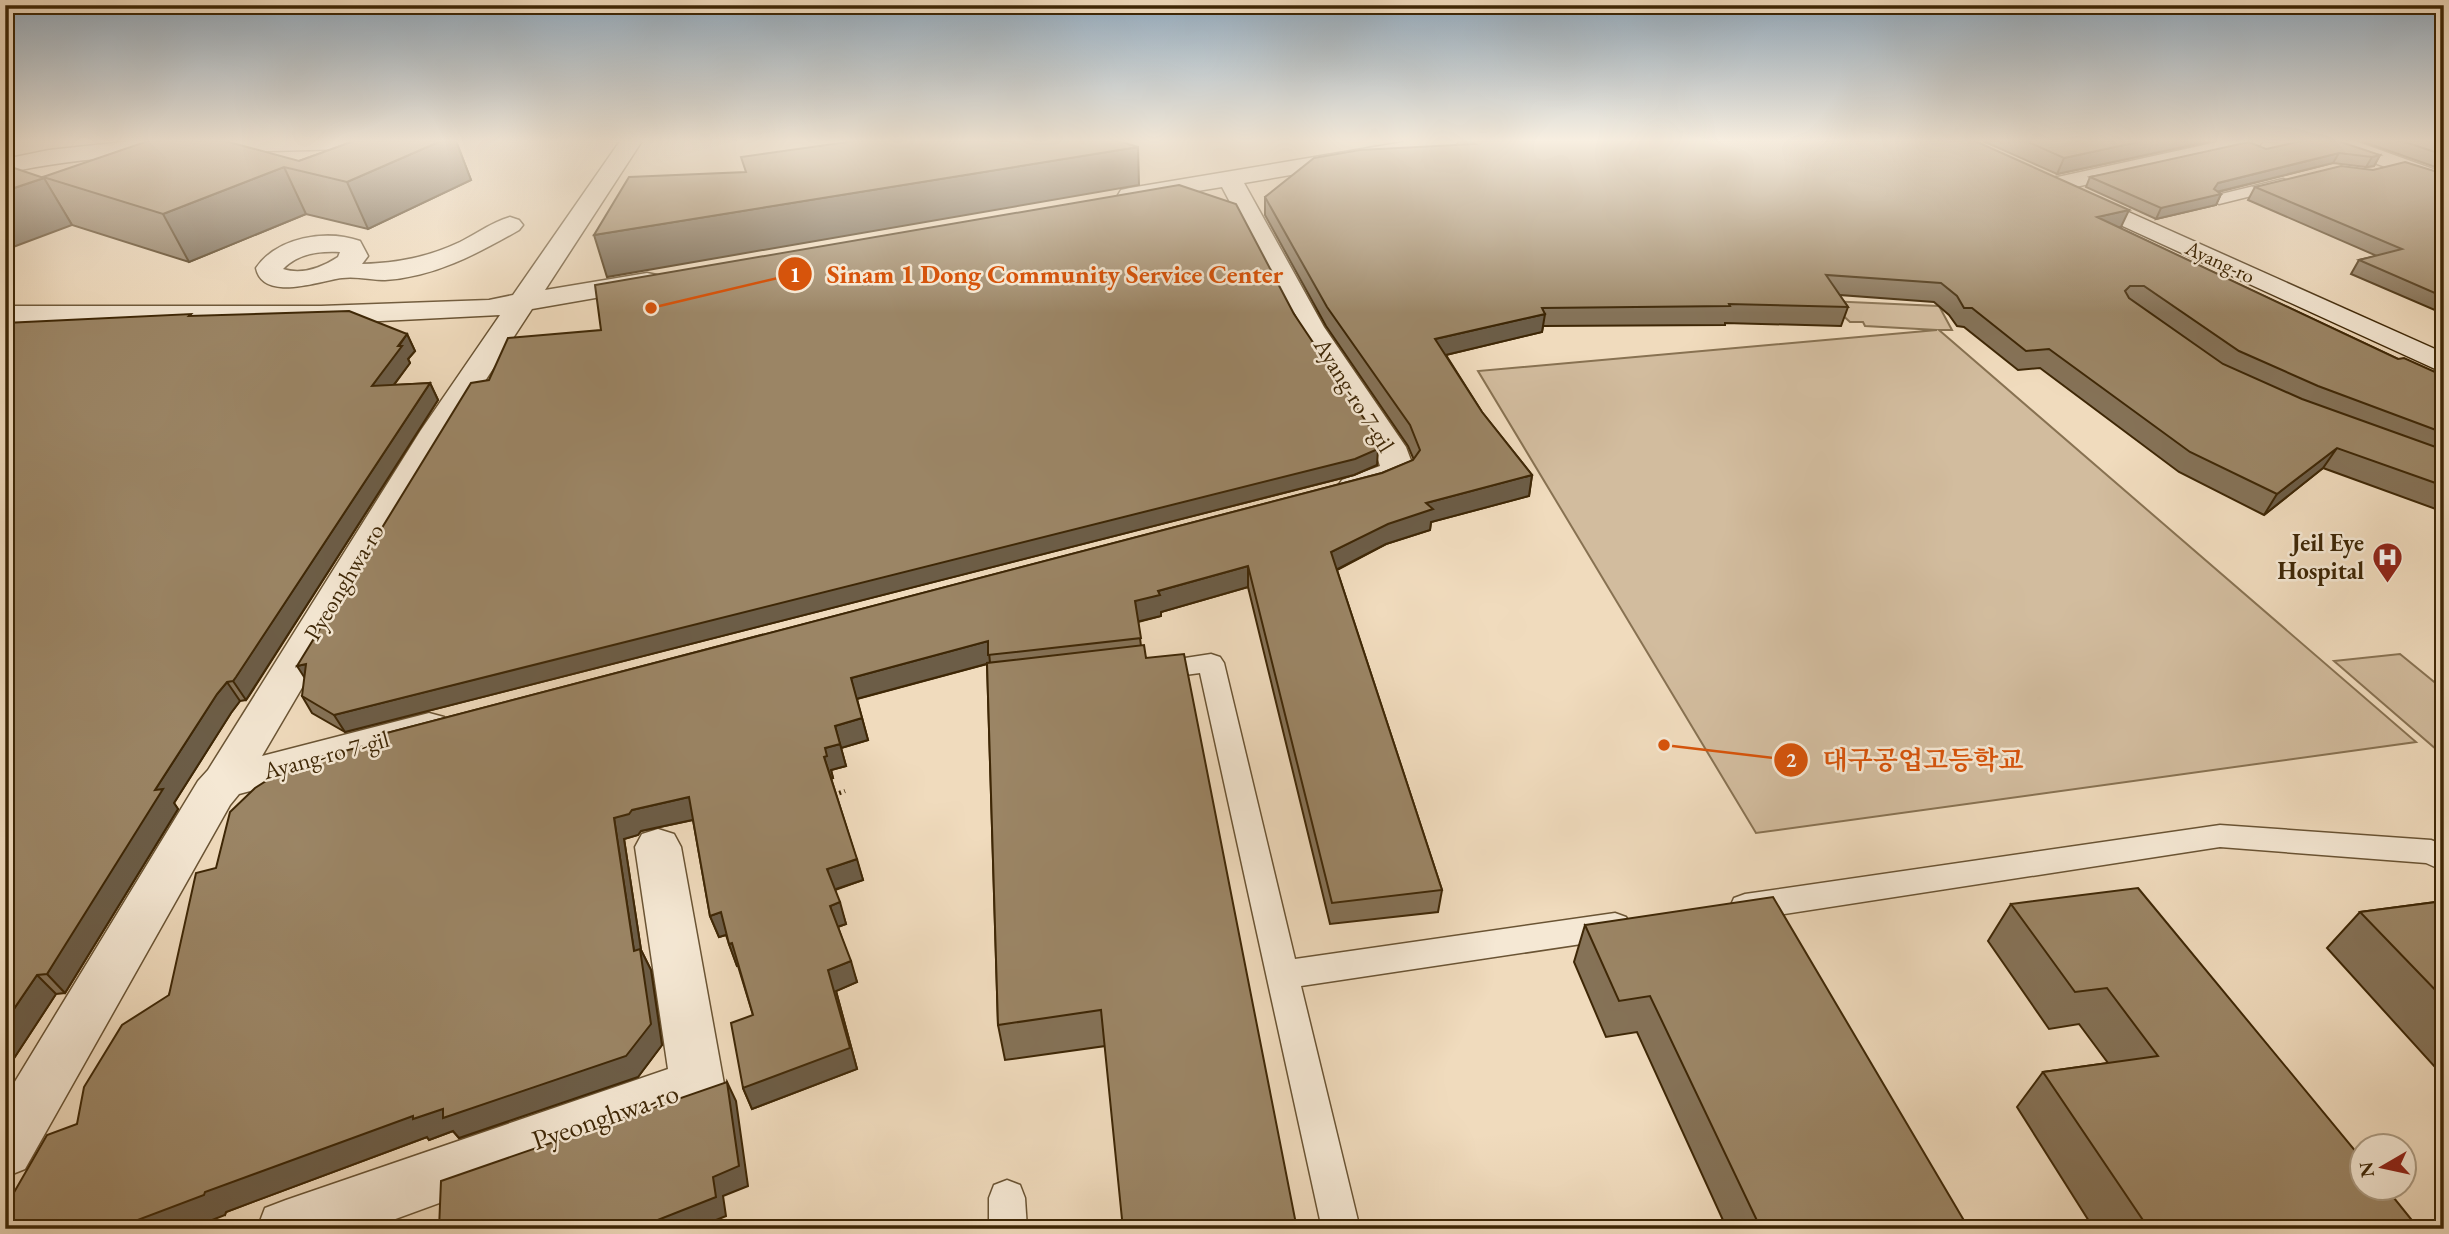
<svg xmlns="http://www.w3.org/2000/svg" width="2449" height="1234" viewBox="0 0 2449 1234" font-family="'EB Garamond','Noto Serif KR',serif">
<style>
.green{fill:#d2bc9e;stroke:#887252;stroke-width:2}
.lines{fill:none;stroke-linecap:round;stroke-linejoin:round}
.lane-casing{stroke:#6a5434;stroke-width:3}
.street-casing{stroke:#6a5434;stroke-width:3}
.secondary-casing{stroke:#3e2706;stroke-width:3}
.path{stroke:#3e2706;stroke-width:4.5;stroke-dasharray:2 3.5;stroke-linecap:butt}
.lane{fill:#f5e8d4;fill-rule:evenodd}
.street{fill:#f5e8d4;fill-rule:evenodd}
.secondary{fill:#f5e8d4;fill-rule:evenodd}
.wall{fill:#857257;stroke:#3e2706;stroke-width:2}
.shaded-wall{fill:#6c5d47;stroke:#3e2706;stroke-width:2}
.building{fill:#9b8565;stroke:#3e2706;stroke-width:2}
.labels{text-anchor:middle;stroke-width:5;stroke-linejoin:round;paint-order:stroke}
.far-street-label{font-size:21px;fill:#3e2706;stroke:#f5e8d4}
.street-label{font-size:24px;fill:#3e2706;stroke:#f5e8d4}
.poi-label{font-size:24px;font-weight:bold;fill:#3e2706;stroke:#f5e8d4;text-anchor:end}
.near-street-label{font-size:28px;fill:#3e2706;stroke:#f5e8d4}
.leader{fill:none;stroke:#d7540b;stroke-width:2.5}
.callout-dot{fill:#d7540b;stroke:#f5e8d4;stroke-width:2.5}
.mark-label{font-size:21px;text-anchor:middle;font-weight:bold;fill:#fff}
.callout-label{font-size:26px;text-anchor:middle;font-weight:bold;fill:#d7540b;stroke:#f5e8d4;stroke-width:5;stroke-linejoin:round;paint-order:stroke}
</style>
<rect width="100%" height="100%" fill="#f0dbbd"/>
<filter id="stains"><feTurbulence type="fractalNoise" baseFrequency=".00286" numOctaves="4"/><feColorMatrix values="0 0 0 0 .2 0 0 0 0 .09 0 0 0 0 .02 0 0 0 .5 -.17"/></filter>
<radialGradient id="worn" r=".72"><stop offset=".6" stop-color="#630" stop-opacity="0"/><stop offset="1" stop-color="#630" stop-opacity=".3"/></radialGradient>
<g class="green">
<polygon points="1827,301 1939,306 1952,330 1939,330 2416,742 1756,833 1478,371 1937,330 1865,326 1863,322 1850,322"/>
<polygon points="2400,654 2444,690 2444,756 2334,661"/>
</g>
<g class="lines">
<defs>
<g id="lane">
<polygon points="2283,179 2288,181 2291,184 2288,187 2219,204 2211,199 2213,196"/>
<polygon points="1211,654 1220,657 1224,663 1295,959 1615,913 1626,917 1631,926 1626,935 1615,939 1301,986 1360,1229 1322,1229 1200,673 1155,679 1146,676 1142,670 1146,664"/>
<polygon points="2220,825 2431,840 2444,845 2444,871 2426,863 2220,847 1745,920 1734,916 1730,907 1734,898 1745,894"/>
<polygon points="1007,1180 1020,1185 1025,1198 1027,1229 989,1229 989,1198 994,1185"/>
</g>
<g id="street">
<path d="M132,141H377L374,146L366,148C245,154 124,147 5,173V159L49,150Z"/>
<polygon points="620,141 642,141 545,290 647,273 657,275 661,281 657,287 647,289 532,309 453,430 262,756 429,713 444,717 450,728 444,739 239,794 230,805 25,1169 5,1177 5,1098 198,781 208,770 421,430 500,315 321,324 5,324 5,306 321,306 489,300 513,295"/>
<polygon points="1410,141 1460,141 1457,146 1449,148 1244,183 1324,327 1406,447 1415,471 1410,478 1354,497 1342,494 1337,487 1342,480 1380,466 1374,447 1296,327 1222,187 1130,202 1121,200 1118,195 1121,190 1130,188"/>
<polygon points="2222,141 2262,141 2259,146 2251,148 2053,192 2044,190 2041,185 2044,180 2053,178"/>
<polygon points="2324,141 2355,141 2444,173 2444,188 2327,146"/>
<path d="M510,217L519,220L523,225L519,230C477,254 434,277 385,280C371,280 356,276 342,278C322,280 263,303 256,268C277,237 326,229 360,241L368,256L362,264C398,263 428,257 460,242C476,234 492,222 510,217ZM340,252L338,257C321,268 302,275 283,269C299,253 319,251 340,252Z"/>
<polygon points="658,829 674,834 681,847 724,1084 716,1102 368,1229 257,1229 265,1208 286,1200 668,1069 635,847 642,834"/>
</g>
<polygon id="secondary" points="2077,189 2444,353 2444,373 2068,201 2065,196 2068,191"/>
</defs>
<use href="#lane" class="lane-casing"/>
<use href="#street" class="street-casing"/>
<use href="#secondary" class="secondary-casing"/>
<polyline class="path" points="834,795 845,791"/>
<use href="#lane" class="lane"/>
<use href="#street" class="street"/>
<use href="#secondary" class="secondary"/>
</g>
<g class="wall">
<polygon points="354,141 456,141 471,180 368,229 306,214 189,262 72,225 43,177 299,161"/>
<polygon points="1458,141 1975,141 2121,227 2119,228 2398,359 2444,376 2444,512 2323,468 2264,515 2179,472 2040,368 2018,370 1964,327 1957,326 1949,315 1934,302 1839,295 1848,307 1841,326 1725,323 1725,325 1543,326 1542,332 1446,355 1482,412 1532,475 1529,496 1431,522 1430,530 1386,544 1337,570 1442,890 1438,912 1330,924 1248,587 1161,612 1161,616 1138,622 1141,646 1105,1046 1005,1060 998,1025 987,664 857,699 868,740 841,748 846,766 831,770 833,778 831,778 863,880 835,890 846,924 838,927 857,982 836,991 857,1069 752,1109 743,1088 753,1015 738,966 737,966 729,944 726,935 719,937 710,916 693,820 641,831 638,835 624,839 641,950 651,970 662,1045 638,1077 459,1138 453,1131 429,1140 427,1137 226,1212 225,1215 77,1124 169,995 216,868 379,742 375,736 1382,473 1414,460 1408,446 1326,326 1265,215 1265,197 1457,145"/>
<polygon points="1983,141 2211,141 2057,174"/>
<polygon points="2361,141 2444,141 2444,170"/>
<polygon points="2266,149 2380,155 2374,166 2366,167 2333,163 2218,192 2221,194 2216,205 2156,219 2086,187 2090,177"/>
<polygon points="2373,170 2444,174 2444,314 2351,274 2359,260 2377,256 2248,200 2255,187"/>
<polygon points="1294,314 1377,465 1354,475 345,732 312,713 302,696"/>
<polygon points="192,316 407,334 415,351 408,359 410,363 394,385 430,383 438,400 249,696 246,700 240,701 231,713 174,803 178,809 65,993 56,994 5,1072"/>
<polygon points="2444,901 2444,1077 2327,948 2360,912"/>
<polygon points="2011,904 2419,1229 2094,1229 2017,1107 2043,1072 2108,1063 2079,1024 2049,1029 1988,941"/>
<polygon points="1585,925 1969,1229 1727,1229 1637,1032 1606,1037 1574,962"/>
</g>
<g class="shaded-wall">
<polygon points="441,141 456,141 471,180 368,229 347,182"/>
<polygon points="2143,141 2211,141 2057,174 2064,158"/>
<polygon points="1138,147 1139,185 607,277 594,235"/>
<polygon points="2339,153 2333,163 2212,193 2221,194 2216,205 2156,219 2161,208 2218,183"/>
<polygon points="2380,155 2374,166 2366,167 2372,157"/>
<polygon points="284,167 306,214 189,262 163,214"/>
<polygon points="44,178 72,225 5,250 5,191"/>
<polygon points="2129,210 2121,227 2089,235 2097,217"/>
<polygon points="1545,314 1542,332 1433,358 1435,339"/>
<polygon points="407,334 415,351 408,359 410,363 380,403 372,386"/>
<polygon points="430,383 438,400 246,700 233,681"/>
<polygon points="2337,448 2323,468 2264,515 2277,494"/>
<polygon points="1378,449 1377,465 1354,475 345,732 334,715"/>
<polygon points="1532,475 1529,496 1431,522 1430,530 1386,544 1330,573 1331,552 1426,503"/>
<polygon points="1248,566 1248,587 1161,612 1161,616 1136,622 1135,601 1158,591"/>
<polygon points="988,641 990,663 856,699 851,678"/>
<polygon points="306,664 308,683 297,666"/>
<polygon points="227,682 240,701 231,713 174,803 178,809 65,993 47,974 155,790 217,694"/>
<polygon points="862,718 868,740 841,748 835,726"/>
<polygon points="840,744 846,766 831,770 833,778 831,779 824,757 825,748"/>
<polygon points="689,797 697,819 641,831 638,835 624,839 641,950 651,970 662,1045 638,1077 459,1138 453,1131 429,1140 427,1137 226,1212 225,1215 189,1229 118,1229 119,1227 634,951 614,818 632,810"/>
<polygon points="857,859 863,880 833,890 827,869"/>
<polygon points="840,902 846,924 837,927 830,906"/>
<polygon points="721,912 729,934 719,937 710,916"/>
<polygon points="732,943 740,965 737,966 729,944"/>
<polygon points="851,961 857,982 836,991 857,1069 752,1109 743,1088 828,970"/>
<polygon points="37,975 56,994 5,1072 5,1022"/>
<polygon points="727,1082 736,1101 748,1186 723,1196 726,1216 694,1229 635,1229 713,1177"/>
<polygon points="70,1222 78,1229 51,1229"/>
</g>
<g class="building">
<polygon points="148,141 225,141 299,161 354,141 441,141 347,182 284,167 163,214 43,177"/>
<polygon points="855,141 1119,141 1138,147 594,235 629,177 746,172 741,157"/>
<polygon points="1470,141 1975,141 2129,210 2097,217 2398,359 2404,358 2444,376 2444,433 2318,386 2239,351 2144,286 2130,286 2125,291 2129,298 2223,364 2302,399 2444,450 2444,486 2337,448 2277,494 2190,452 2049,349 2026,351 1972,308 1964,308 1957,296 1941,283 1826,275 1848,307 1729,304 1730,306 1542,308 1545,314 1435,339 1482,412 1532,475 1426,503 1433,509 1388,524 1331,552 1442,890 1332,903 1248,566 1158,591 1160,595 1135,601 1141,638 988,655 988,641 851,678 862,718 835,726 840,744 825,748 827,756 824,757 857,859 827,869 840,902 830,906 851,961 828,970 850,1048 743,1088 731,1023 753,1015 732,943 729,944 721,912 710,916 689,797 632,810 629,814 614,818 634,951 640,949 651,1024 626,1056 443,1118 443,1109 413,1119 413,1116 205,1192 204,1195 119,1227 118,1229 69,1229 70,1222 51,1229 13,1229 5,1208 47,1135 77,1124 84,1087 122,1025 169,995 196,873 216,868 230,812 255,788 293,764 384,741 375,736 1382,473 1413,460 1420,450 1410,425 1327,307 1265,197 1314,158 1360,150 1475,144"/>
<polygon points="2026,141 2143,141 2064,158"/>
<polygon points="2302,141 2338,141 2380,155 2372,157 2339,153 2218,183 2214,189 2221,194 2161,208 2090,177 2249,142 2266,149"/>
<polygon points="2402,141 2444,141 2444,155"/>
<polygon points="2405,162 2444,174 2444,297 2359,260 2402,249 2255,187 2341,166 2373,170"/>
<polygon points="5,165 44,178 5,191"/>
<polygon points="1179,185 1236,204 1294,314 1373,432 1378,449 1355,459 334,715 302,696 306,664 297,666 471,383 489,380 508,338 601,330 595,285"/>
<polygon points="349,311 407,334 398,346 402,346 372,386 430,383 236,677 233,681 227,682 217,694 155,790 163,789 47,974 37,975 5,1022 5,323 191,314 189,316"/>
<polygon points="1144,645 1146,658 1184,654 1297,1229 1123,1229 1101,1010 998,1025 987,663"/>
<polygon points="2138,888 2362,1159 2362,1188 2386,1188 2419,1229 2149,1229 2043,1072 2158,1056 2107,988 2075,992 2011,904"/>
<polygon points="1773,897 1969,1229 1761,1229 1650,996 1619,1001 1585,925"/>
<polygon points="2444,901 2444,999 2360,912"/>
<polygon points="727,1082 739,1166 713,1177 716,1197 635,1229 439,1229 441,1181"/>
</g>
<linearGradient id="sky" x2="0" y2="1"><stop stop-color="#93abbe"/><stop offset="0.45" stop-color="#f8efe1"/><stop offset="1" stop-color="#f8efe1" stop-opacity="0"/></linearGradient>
<rect width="2449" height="313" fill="url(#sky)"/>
<defs>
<symbol id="hospital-pin" viewBox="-11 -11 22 30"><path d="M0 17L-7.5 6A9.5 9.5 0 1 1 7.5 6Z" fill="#8f2418" stroke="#f5e8d4"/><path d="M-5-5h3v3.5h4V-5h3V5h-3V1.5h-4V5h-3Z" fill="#fff"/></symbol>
</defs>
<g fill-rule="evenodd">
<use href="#hospital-pin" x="2370" y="540" width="35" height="47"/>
</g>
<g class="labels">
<g class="far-street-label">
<text transform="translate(2220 262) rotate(25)" y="7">Ayang-ro</text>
</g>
<g class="street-label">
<text transform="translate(1354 395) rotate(58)" y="8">Ayang-ro 7-gil</text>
<text transform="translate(344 582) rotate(-59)" y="8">Pyeonghwa-ro</text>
<text transform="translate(326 755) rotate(-15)" y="8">Ayang-ro 7-gil</text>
</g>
<g class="poi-label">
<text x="2364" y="551">Jeil Eye<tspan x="2364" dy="28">Hospital</tspan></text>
</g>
<g class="near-street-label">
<text transform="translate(605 1116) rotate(-19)" y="10">Pyeonghwa-ro</text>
</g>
</g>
<path class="leader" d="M651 308L795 274M1664 745L1791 760"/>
<g class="callout-dot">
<circle cx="651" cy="308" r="7"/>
<circle cx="1664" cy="745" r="7"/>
<circle cx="795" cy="274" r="18"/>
<circle cx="1791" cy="760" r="18"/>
</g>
<g class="mark-label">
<text x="795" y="282">1</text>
<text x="1791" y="767">2</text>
</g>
<g class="callout-label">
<text x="1055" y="283">Sinam 1 Dong Community Service Center</text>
<text x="1923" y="769">대구공업고등학교</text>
</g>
<rect width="2449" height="1234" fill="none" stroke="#f0dbbd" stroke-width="28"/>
<rect x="7" y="7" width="2435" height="1220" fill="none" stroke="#3e2706" stroke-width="3.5"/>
<rect x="14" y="14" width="2421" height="1206" fill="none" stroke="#3e2706" stroke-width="2"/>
<g transform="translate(2383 1167) rotate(261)"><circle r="33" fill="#f5e8d4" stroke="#ac9b82" stroke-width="2"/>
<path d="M0-5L12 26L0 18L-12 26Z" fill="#8f2418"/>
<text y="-10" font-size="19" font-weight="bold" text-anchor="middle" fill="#3e2706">N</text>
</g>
<rect width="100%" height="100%" filter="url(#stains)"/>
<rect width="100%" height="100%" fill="url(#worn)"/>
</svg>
